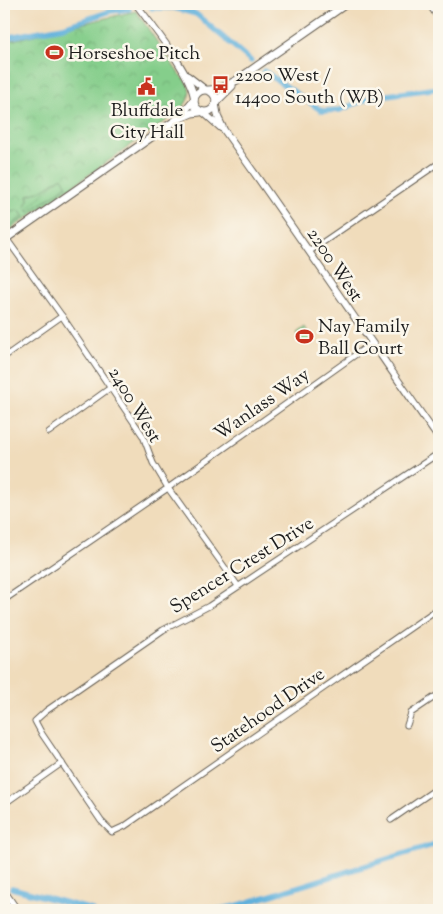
<svg xmlns="http://www.w3.org/2000/svg" width="443" height="914" viewBox="0 0 443 914" font-family="'Sorts Mill Goudy',serif">
<style>
.grass{fill:#85ce8b;stroke:#507554}
.park{fill:url(#park-crowns);stroke:#507554}
.garden{fill:url(#garden-furrows);stroke:#507554}
.lines{fill:none;stroke-linecap:round;stroke-linejoin:round}
.canal{stroke:#61b1dc;stroke-width:5.5}
.minor-casing{stroke:#665f54;stroke-width:7}
.tertiary-casing{stroke:#665f54;stroke-width:8}
.secondary-casing{stroke:#665f54;stroke-width:9}
.minor{stroke:#fff;stroke-width:5}
.tertiary{stroke:#fff;stroke-width:6}
.secondary{stroke:#fff;stroke-width:7}
.labels{text-anchor:middle;stroke-width:5;stroke-linejoin:round;paint-order:stroke}
.poi-label{font-size:19px;fill:#1c1c1c;stroke:#fbf7ec;text-anchor:start}
.street-label{font-size:19px;fill:#1c1c1c;stroke:#fbf7ec}
</style>
<defs>
<pattern id="park-crowns" width="20" height="18" patternUnits="userSpaceOnUse" patternTransform="scale(1.25)"><rect width="20" height="18" fill="#85ce8b"/><path d="M2 6a3 3 0 1 1 6 0M12 15a3 3 0 1 1 6 0" fill="none" stroke="#72b077"/></pattern>
<pattern id="garden-furrows" width="10" height="10" patternUnits="userSpaceOnUse" patternTransform="scale(1.25)"><rect width="10" height="10" fill="#85ce8b"/><path d="M-1 1l2-2M0 10L10 0M9 11l2-2" fill="none" stroke="#72b077"/></pattern>
</defs>
<rect width="100%" height="100%" fill="#fbf7ec"/>
<filter id="ink" filterUnits="userSpaceOnUse"><feTurbulence type="fractalNoise" baseFrequency=".02" numOctaves="2"/><feDisplacementMap in="SourceGraphic" scale="10" xChannelSelector="R" yChannelSelector="G"/><feConvolveMatrix kernelMatrix="1 2 1 2 8 2 1 2 1" color-interpolation-filters="sRGB"/></filter>
<filter id="wash" filterUnits="userSpaceOnUse"><feTurbulence type="fractalNoise" baseFrequency=".0096" numOctaves="4" result="noise"/><feDisplacementMap in="SourceGraphic" scale="20" xChannelSelector="R" yChannelSelector="G"/><feGaussianBlur stdDeviation="1.12" result="paint"/><feColorMatrix in="noise" values="0 0 0 0 0 0 0 0 0 0 0 0 0 0 0 0 0 1.4 0 .05"/><feComposite in="paint" operator="in"/></filter>
<g filter="url(#wash)">
<rect width="100%" height="100%" fill="#f0dcbb"/>
<polygon class="grass" points="304,327 312,340 304,345 296,333"/>
<path class="park" d="M136,11L179,74C194,88 192,96 180,111L4,234V42Z"/>
<g class="garden">
<polygon points="62,177 67,186 29,212 25,207 26,204 28,200 28,195 41,191"/>
<polygon points="9,210 12,212 19,210 24,217 4,231 4,214"/>
</g>
<g class="lines">
<g class="canal">
<polyline points="152,8 174,8 196,14 251,61"/>
<polyline points="4,38 63,27 111,11 129,9"/>
<polyline points="264,71 322,111 340,110 372,97 439,88"/>
<polyline points="12,888 92,910"/>
<polyline points="215,910 236,906 439,843"/>
</g>
</g>
</g>
<g filter="url(#ink)">
<g class="lines">
<defs>
<g id="minor">
<polyline points="429,4 439,19"/>
<polyline points="6,238 62,316 143,436 153,463 168,488 238,586"/>
<polyline points="310,251 439,163"/>
<polyline points="4,357 62,316"/>
<polyline points="49,432 110,388"/>
<polyline points="439,453 209,606 163,630 46,711 35,721 42,734 101,821 112,832 125,826 439,608"/>
<polyline points="4,600 168,488 372,343"/>
<polyline points="407,725 411,713 439,694"/>
<polyline points="4,804 62,763"/>
<polyline points="391,820 439,787"/>
</g>
<g id="tertiary">
<path d="M136,4C152,26 191,73 194,98"/>
<polyline points="188,76 206,90"/>
<path d="M216,106L218,117L224,130C297,233 367,336 439,439"/>
<polyline points="203,112 221,128"/>
<polyline points="4,891 17,910"/>
</g>
<g id="secondary">
<circle cx="205" cy="101" r="11"/>
<polyline points="209,90 220,89 237,80 346,4"/>
<polyline points="216,102 232,86"/>
<polyline points="178,118 194,100"/>
<polyline points="4,240 176,120 192,113 200,112"/>
</g>
</defs>
<use href="#minor" class="minor-casing"/>
<use href="#tertiary" class="tertiary-casing"/>
<use href="#secondary" class="secondary-casing"/>
<use href="#minor" class="minor"/>
<use href="#tertiary" class="tertiary"/>
<use href="#secondary" class="secondary"/>
</g>
</g>
<defs>
<symbol id="stadium-bare" viewBox="-9 -9 18 18"><path d="M0-5a6.5 5 0 1 0 0 10a6.5 5 0 1 0 0-10ZM-3.5-1.8h7v3.6h-7Z" fill="#c8321e" stroke="#fbf7ec" stroke-width="2.5" paint-order="stroke"/></symbol>
<symbol id="bus-bare" viewBox="-9 -9 18 18"><path d="M-5-6H5V4H4V6H2V4H-2V6H-4V4H-5ZM-3.5-4V0h7V-4ZM-3.5 1.2v1.5H-2V1.2ZM2 1.2v1.5H3.5V1.2Z" fill="#c8321e" stroke="#fbf7ec" stroke-width="2.5" paint-order="stroke"/></symbol>
<symbol id="civic-bare" viewBox="-9 -9 18 18"><path d="M-.6-6.5H3V-4.5H.6V-3L4-1V1h2V6H-6V1h2V-1L-.6-3ZM-1.2 2.5V6h2.4V2.5Z" fill="#c8321e" stroke="#fbf7ec" stroke-width="2.5" paint-order="stroke"/></symbol>
</defs>
<g fill-rule="evenodd">
<use href="#stadium-bare" x="42" y="40" width="25" height="25"/>
<use href="#bus-bare" x="208" y="72" width="25" height="25"/>
<use href="#civic-bare" x="134" y="74" width="25" height="25"/>
<use href="#stadium-bare" x="292" y="324" width="25" height="25"/>
</g>
<g class="labels">
<g class="poi-label">
<text x="68" y="59">Horseshoe Pitch</text>
<text x="235" y="81">2200 West /<tspan x="235" dy="22">14400 South (WB)</tspan></text>
<text x="147" y="116" text-anchor="middle">Bluffdale<tspan x="147" dy="22">City Hall</tspan></text>
<text x="318" y="332">Nay Family<tspan x="318" dy="22">Ball Court</tspan></text>
</g>
<g class="street-label">
<text transform="translate(336 264) rotate(56)" y="7">2200 West</text>
<text transform="translate(261 403) rotate(-35)" y="7">Wanlass Way</text>
<text transform="translate(136 404) rotate(59)" y="7">2400 West</text>
<text transform="translate(241 564) rotate(-32)" y="7">Spencer Crest Drive</text>
<text transform="translate(267 709) rotate(-35)" y="7">Statehood Drive</text>
</g>
</g>
<rect width="443" height="914" fill="none" stroke="#fbf7ec" stroke-width="20"/>
</svg>
